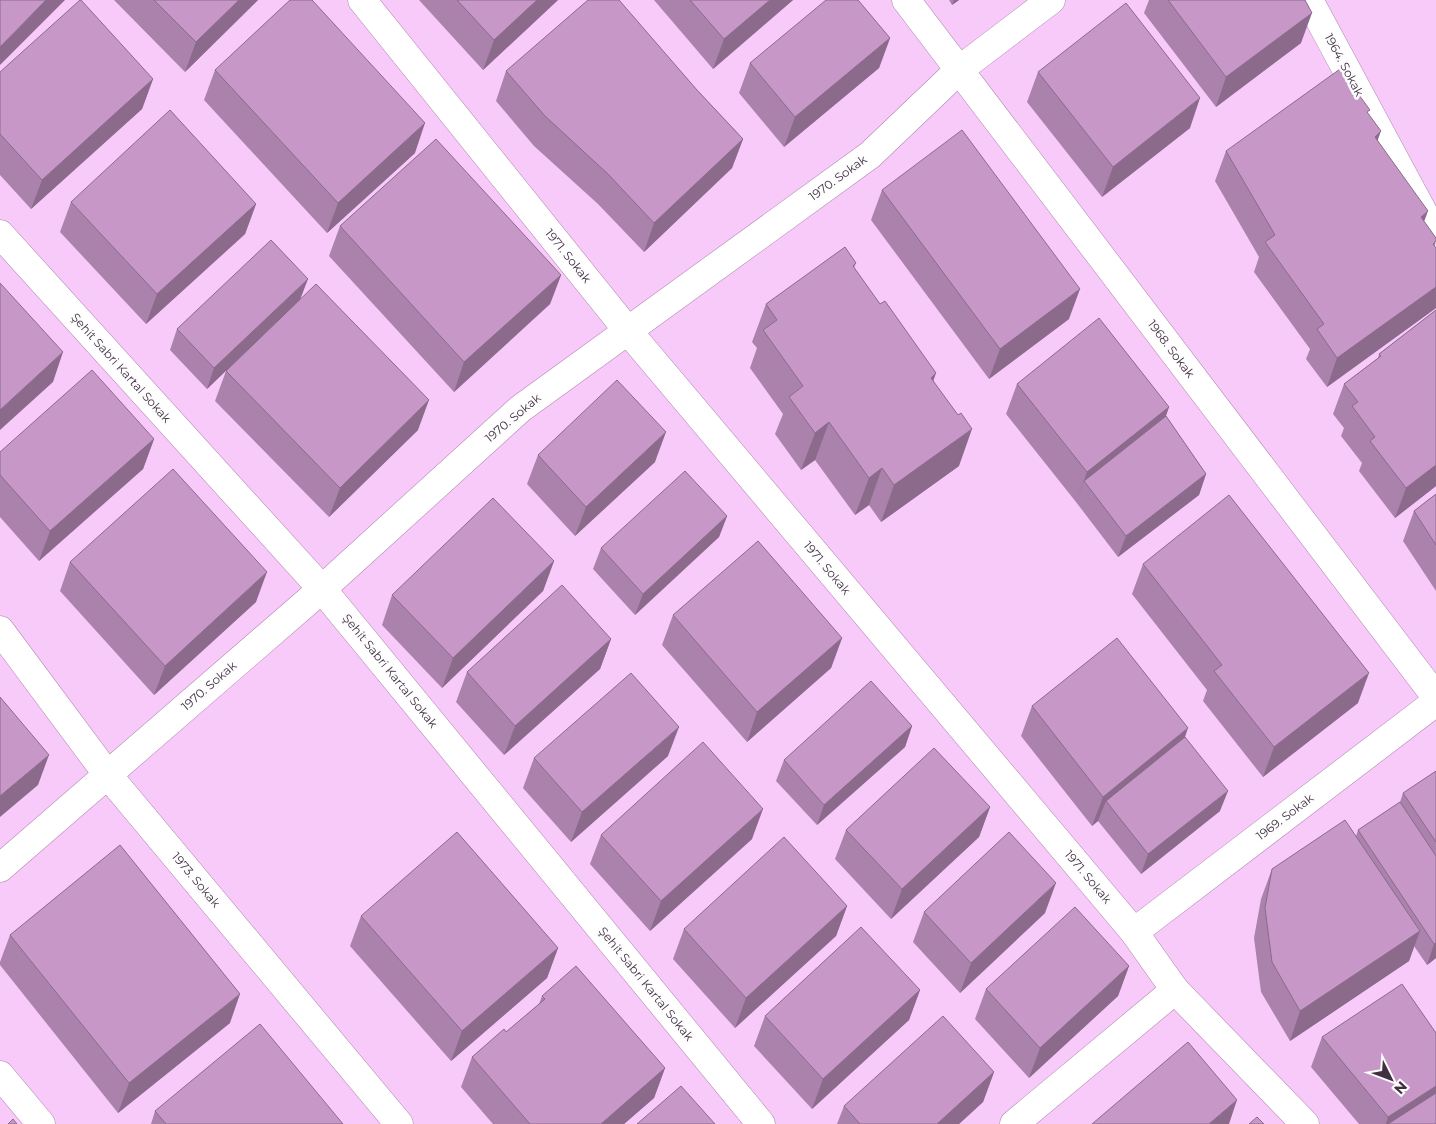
<svg xmlns="http://www.w3.org/2000/svg" width="1436" height="1124" viewBox="0 0 1436 1124" font-family="Montserrat,sans-serif">
<style>
.lines{fill:none;stroke-linecap:round;stroke-linejoin:round}
.minor-casing{stroke:#af84b0;stroke-width:29}
.minor{stroke:#fff;stroke-width:28}
.wall{fill:#ab82ac}
.shaded-wall{fill:#8b6a8c}
.building{fill:#c797c8;stroke:#8b6a8c}
.labels{text-anchor:middle;stroke-width:5;stroke-linejoin:round;paint-order:stroke}
.street-label{font-size:12px;fill:#412f41;stroke:#fdfdfd}
</style>
<rect width="100%" height="100%" fill="#f8caf9"/>
<g class="lines">
<defs>
<g id="minor">
<polyline points="362,0 628,331 1134,932 1175,990 1305,1124"/>
<polyline points="906,0 1436,697"/>
<polyline points="1309,0 1436,236"/>
<polyline points="0,234 322,589 761,1124"/>
<polyline points="0,630 107,774 399,1124"/>
<polyline points="0,868 322,589 520,409 870,155 959,70 1051,0"/>
<polyline points="1134,932 1436,702"/>
<polyline points="0,1075 41,1124"/>
<polyline points="1014,1124 1175,990"/>
</g>
</defs>
<use href="#minor" class="minor-casing"/>
<use href="#minor" class="minor"/>
</g>
<g class="wall">
<polygon points="114,0 258,0 185,72"/>
<polygon points="419,0 558,0 483,70"/>
<polygon points="654,0 793,0 713,69"/>
<polygon points="949,0 959,0 952,5"/>
<polygon points="1149,0 1305,0 1301,43 1216,107 1144,13"/>
<polygon points="890,38 879,68 784,147 739,93 750,63"/>
<polygon points="215,70 415,153 327,233 204,100"/>
<polygon points="506,71 697,90 743,139 732,168 644,252 598,204 534,146 496,101"/>
<polygon points="0,72 153,79 142,109 31,209 0,175"/>
<polygon points="1038,72 1190,128 1102,197 1027,102"/>
<polygon points="1368,113 1378,141 1424,222 1436,238 1435,247 1436,248 1436,308 1327,387 1306,359 1310,349 1254,272 1259,257 1215,181 1226,151"/>
<polygon points="882,190 1069,319 989,379 871,220"/>
<polygon points="71,202 256,204 245,234 146,324 60,232"/>
<polygon points="340,226 561,275 550,304 454,392 329,256"/>
<polygon points="856,263 854,268 934,381 959,466 881,522 869,505 855,515 815,460 801,470 775,434 783,414 750,368 757,348 752,342 766,304"/>
<polygon points="300,299 418,430 329,517 215,401 226,371 276,322 207,389 170,350 177,329"/>
<polygon points="1436,310 1436,486 1395,518 1359,471 1362,463 1341,436 1344,428 1333,414 1344,384 1378,358 1379,354"/>
<polygon points="1017,384 1169,407 1166,416 1206,474 1199,495 1118,557 1076,502 1006,414"/>
<polygon points="154,439 143,469 39,561 0,517 0,452"/>
<polygon points="538,455 655,462 575,536 527,484"/>
<polygon points="1436,494 1436,591 1403,541 1414,511"/>
<polygon points="727,516 719,537 635,615 593,569 601,548"/>
<polygon points="554,561 543,591 442,688 382,625 392,595"/>
<polygon points="70,562 256,602 154,695 60,591"/>
<polygon points="1143,564 1358,703 1263,777 1203,701 1207,690 1132,594"/>
<polygon points="673,615 842,638 831,668 747,742 662,645"/>
<polygon points="611,639 600,669 504,755 456,702 467,672"/>
<polygon points="1032,706 1185,737 1220,811 1141,874 1098,821 1092,826 1021,736"/>
<polygon points="912,726 905,747 817,825 776,781 784,760"/>
<polygon points="668,756 571,842 523,788 534,758"/>
<polygon points="1436,771 1436,958 1427,965 1414,946 1409,961 1290,1041 1261,992 1254,938 1261,899 1272,869 1356,836 1358,830 1400,802 1403,793"/>
<polygon points="990,807 979,837 891,919 835,859 846,830"/>
<polygon points="601,835 752,839 650,931 590,864"/>
<polygon points="847,906 836,936 735,1028 673,959 684,929"/>
<polygon points="924,912 1045,913 960,993 913,942"/>
<polygon points="361,916 558,948 547,978 451,1061 350,946"/>
<polygon points="10,935 230,1023 118,1113 0,965 0,962"/>
<polygon points="1129,966 1118,996 1029,1078 975,1019 986,989"/>
<polygon points="920,990 909,1020 812,1109 754,1046 765,1016"/>
<polygon points="542,996 665,1068 654,1098 624,1124 493,1124 461,1087 472,1057 506,1032 539,1004"/>
<polygon points="1322,1037 1436,1124 1359,1124 1311,1067"/>
<polygon points="994,1072 983,1102 959,1124 837,1124 844,1106"/>
<polygon points="155,1111 343,1124 151,1124"/>
</g>
<g class="shaded-wall">
<polygon points="46,0 65,0 0,65 0,47"/>
<polygon points="239,0 258,0 185,72 196,42"/>
<polygon points="537,0 558,0 483,70 494,40"/>
<polygon points="770,0 793,0 713,69 724,39"/>
<polygon points="954,0 959,0 952,5"/>
<polygon points="1312,13 1301,43 1216,107 1226,77"/>
<polygon points="890,38 879,68 784,147 795,117"/>
<polygon points="153,79 142,109 31,209 42,180"/>
<polygon points="1200,98 1190,128 1102,197 1113,167"/>
<polygon points="425,123 415,153 327,233 338,203"/>
<polygon points="1381,131 1370,161 1375,137"/>
<polygon points="743,139 732,168 644,252 654,223"/>
<polygon points="256,204 245,234 146,324 157,294"/>
<polygon points="1428,211 1417,241 1421,217"/>
<polygon points="561,275 550,304 454,392 464,362"/>
<polygon points="308,279 300,300 207,389 214,368"/>
<polygon points="1436,287 1436,308 1327,387 1337,358"/>
<polygon points="1080,289 1069,319 989,379 1000,349"/>
<polygon points="63,352 53,382 0,430 0,410"/>
<polygon points="936,373 923,411 931,378"/>
<polygon points="429,400 418,430 329,517 340,488"/>
<polygon points="1169,407 1158,437 1084,481 1076,502 1087,472"/>
<polygon points="829,422 815,460 801,470 815,433"/>
<polygon points="972,429 959,466 881,522 894,485"/>
<polygon points="666,432 655,462 575,536 586,507"/>
<polygon points="154,439 143,469 39,561 50,531"/>
<polygon points="1436,465 1436,486 1395,518 1406,488"/>
<polygon points="882,468 869,505 855,515 869,478"/>
<polygon points="1206,474 1199,495 1118,557 1126,536"/>
<polygon points="727,516 719,537 635,615 643,594"/>
<polygon points="554,561 543,591 442,688 453,658"/>
<polygon points="267,572 256,602 154,695 165,666"/>
<polygon points="842,638 831,668 747,742 757,712"/>
<polygon points="611,639 600,669 504,755 515,726"/>
<polygon points="1369,673 1358,703 1263,777 1274,747"/>
<polygon points="912,726 905,747 817,825 824,805"/>
<polygon points="679,727 668,756 571,842 582,812"/>
<polygon points="1188,728 1178,758 1106,801 1098,821 1092,826 1103,797"/>
<polygon points="49,755 38,785 0,817 0,796"/>
<polygon points="1228,791 1220,811 1141,874 1148,854"/>
<polygon points="990,807 979,837 891,919 902,889"/>
<polygon points="763,809 752,839 650,931 661,901"/>
<polygon points="1056,883 1045,913 960,993 971,963"/>
<polygon points="847,906 836,936 735,1028 746,998"/>
<polygon points="1420,931 1409,961 1290,1041 1300,1011"/>
<polygon points="1436,943 1436,958 1427,965 1434,944"/>
<polygon points="558,948 547,978 451,1061 462,1031"/>
<polygon points="1129,966 1118,996 1029,1078 1040,1048"/>
<polygon points="920,990 909,1020 812,1109 823,1079"/>
<polygon points="240,994 230,1023 118,1113 129,1083"/>
<polygon points="665,1068 654,1098 624,1124 601,1124"/>
<polygon points="994,1072 983,1102 959,1124 937,1124"/>
<polygon points="1436,1086 1436,1108 1412,1124 1386,1124 1388,1117"/>
<polygon points="1237,1100 1229,1124 1209,1124"/>
</g>
<g class="building">
<polygon points="0,0 46,0 0,47"/>
<polygon points="80,0 81,0 153,79 42,180 0,134 0,72"/>
<polygon points="154,0 239,0 196,42"/>
<polygon points="290,0 312,0 425,123 338,203 215,70"/>
<polygon points="457,0 537,0 494,40"/>
<polygon points="588,0 619,0 697,90 743,139 654,223 608,174 545,116 506,71"/>
<polygon points="690,0 770,0 724,39"/>
<polygon points="826,0 858,0 890,38 795,117 750,63"/>
<polygon points="1168,0 1305,0 1312,13 1226,77"/>
<polygon points="1126,3 1200,98 1113,167 1038,72"/>
<polygon points="1340,69 1370,110 1367,112 1381,131 1375,137 1428,211 1421,217 1436,238 1436,241 1433,244 1436,248 1436,287 1337,358 1317,329 1324,324 1265,242 1275,235 1226,151"/>
<polygon points="170,110 256,204 157,294 71,202"/>
<polygon points="962,130 1080,289 1000,349 882,190"/>
<polygon points="436,139 561,275 464,362 340,226"/>
<polygon points="271,240 308,279 214,368 177,329"/>
<polygon points="845,247 856,263 853,266 880,304 885,301 936,373 931,378 958,415 961,413 972,429 894,485 882,468 869,478 829,422 815,433 789,397 803,386 763,330 777,320 766,304"/>
<polygon points="0,283 63,352 0,410"/>
<polygon points="316,284 429,400 340,488 226,371"/>
<polygon points="1436,310 1436,465 1406,488 1370,441 1375,437 1352,406 1358,402 1344,384 1381,356 1379,354"/>
<polygon points="1099,318 1169,407 1087,472 1017,384"/>
<polygon points="92,370 154,439 50,531 0,475 0,452"/>
<polygon points="617,380 666,432 586,507 538,455"/>
<polygon points="1166,416 1206,474 1126,536 1084,481"/>
<polygon points="173,469 267,572 165,666 70,562"/>
<polygon points="685,471 727,516 643,594 601,548"/>
<polygon points="1436,494 1436,545 1414,511"/>
<polygon points="1229,495 1369,673 1274,747 1214,671 1222,665 1143,564"/>
<polygon points="493,498 554,561 453,658 392,595"/>
<polygon points="758,541 842,638 757,712 673,615"/>
<polygon points="562,585 611,639 515,726 467,672"/>
<polygon points="1117,638 1188,728 1103,797 1032,706"/>
<polygon points="631,673 679,727 582,812 534,758"/>
<polygon points="871,681 912,726 824,805 784,760"/>
<polygon points="0,697 49,755 0,796"/>
<polygon points="1185,737 1228,791 1148,854 1106,801"/>
<polygon points="703,742 763,809 661,901 601,835"/>
<polygon points="934,748 990,807 902,889 846,830"/>
<polygon points="1436,771 1436,842 1403,793"/>
<polygon points="1400,802 1436,856 1436,943 1434,944 1358,830"/>
<polygon points="1345,820 1420,931 1300,1011 1272,962 1265,908 1272,869"/>
<polygon points="457,832 558,948 462,1031 361,916"/>
<polygon points="1009,832 1056,883 971,963 924,912"/>
<polygon points="784,837 847,906 746,998 684,929"/>
<polygon points="120,845 240,994 129,1083 10,935"/>
<polygon points="1075,907 1129,966 1040,1048 986,989"/>
<polygon points="861,927 920,990 823,1079 765,1016"/>
<polygon points="576,966 665,1068 601,1124 530,1124 472,1057 504,1029 506,1032 545,999 542,996"/>
<polygon points="1402,984 1436,1033 1436,1086 1388,1117 1322,1037"/>
<polygon points="943,1016 994,1072 937,1124 860,1124 844,1106"/>
<polygon points="260,1024 343,1124 166,1124 155,1111"/>
<polygon points="1188,1042 1237,1100 1209,1124 1092,1124"/>
<polygon points="681,1086 715,1124 637,1124"/>
<polygon points="1436,1093 1436,1124 1388,1124"/>
<polygon points="1257,1117 1264,1124 1249,1124"/>
<polygon points="13,1119 17,1124 8,1124"/>
</g>
<g class="labels">
<g class="street-label">
<text transform="translate(1344 65) rotate(62)" y="4">1964. Sokak</text>
<text transform="translate(838 178) rotate(-36)" y="4">1970. Sokak</text>
<text transform="translate(568 256) rotate(51)" y="4">1971. Sokak</text>
<text transform="translate(1171 349) rotate(53)" y="4">1968. Sokak</text>
<text transform="translate(121 368) rotate(48)" y="4">Şehit Sabri Kartal Sokak</text>
<text transform="translate(513 418) rotate(-40)" y="4">1970. Sokak</text>
<text transform="translate(827 568) rotate(50)" y="4">1971. Sokak</text>
<text transform="translate(390 671) rotate(51)" y="4">Şehit Sabri Kartal Sokak</text>
<text transform="translate(209 686) rotate(-41)" y="4">1970. Sokak</text>
<text transform="translate(1285 817) rotate(-37)" y="4">1969. Sokak</text>
<text transform="translate(1088 877) rotate(50)" y="4">1971. Sokak</text>
<text transform="translate(196 880) rotate(50)" y="4">1973. Sokak</text>
<text transform="translate(646 984) rotate(51)" y="4">Şehit Sabri Kartal Sokak</text>
</g>
</g>
<g transform="translate(1391 1079) rotate(132)" stroke="#fdfdfd" stroke-width="4" paint-order="stroke">
<path d="M0-4L9 19L0 12L-9 19Z" fill="#412f41"/>
<text y="-8" font-size="14" font-weight="bold" text-anchor="middle" fill="#412f41">N</text>
</g>
</svg>
